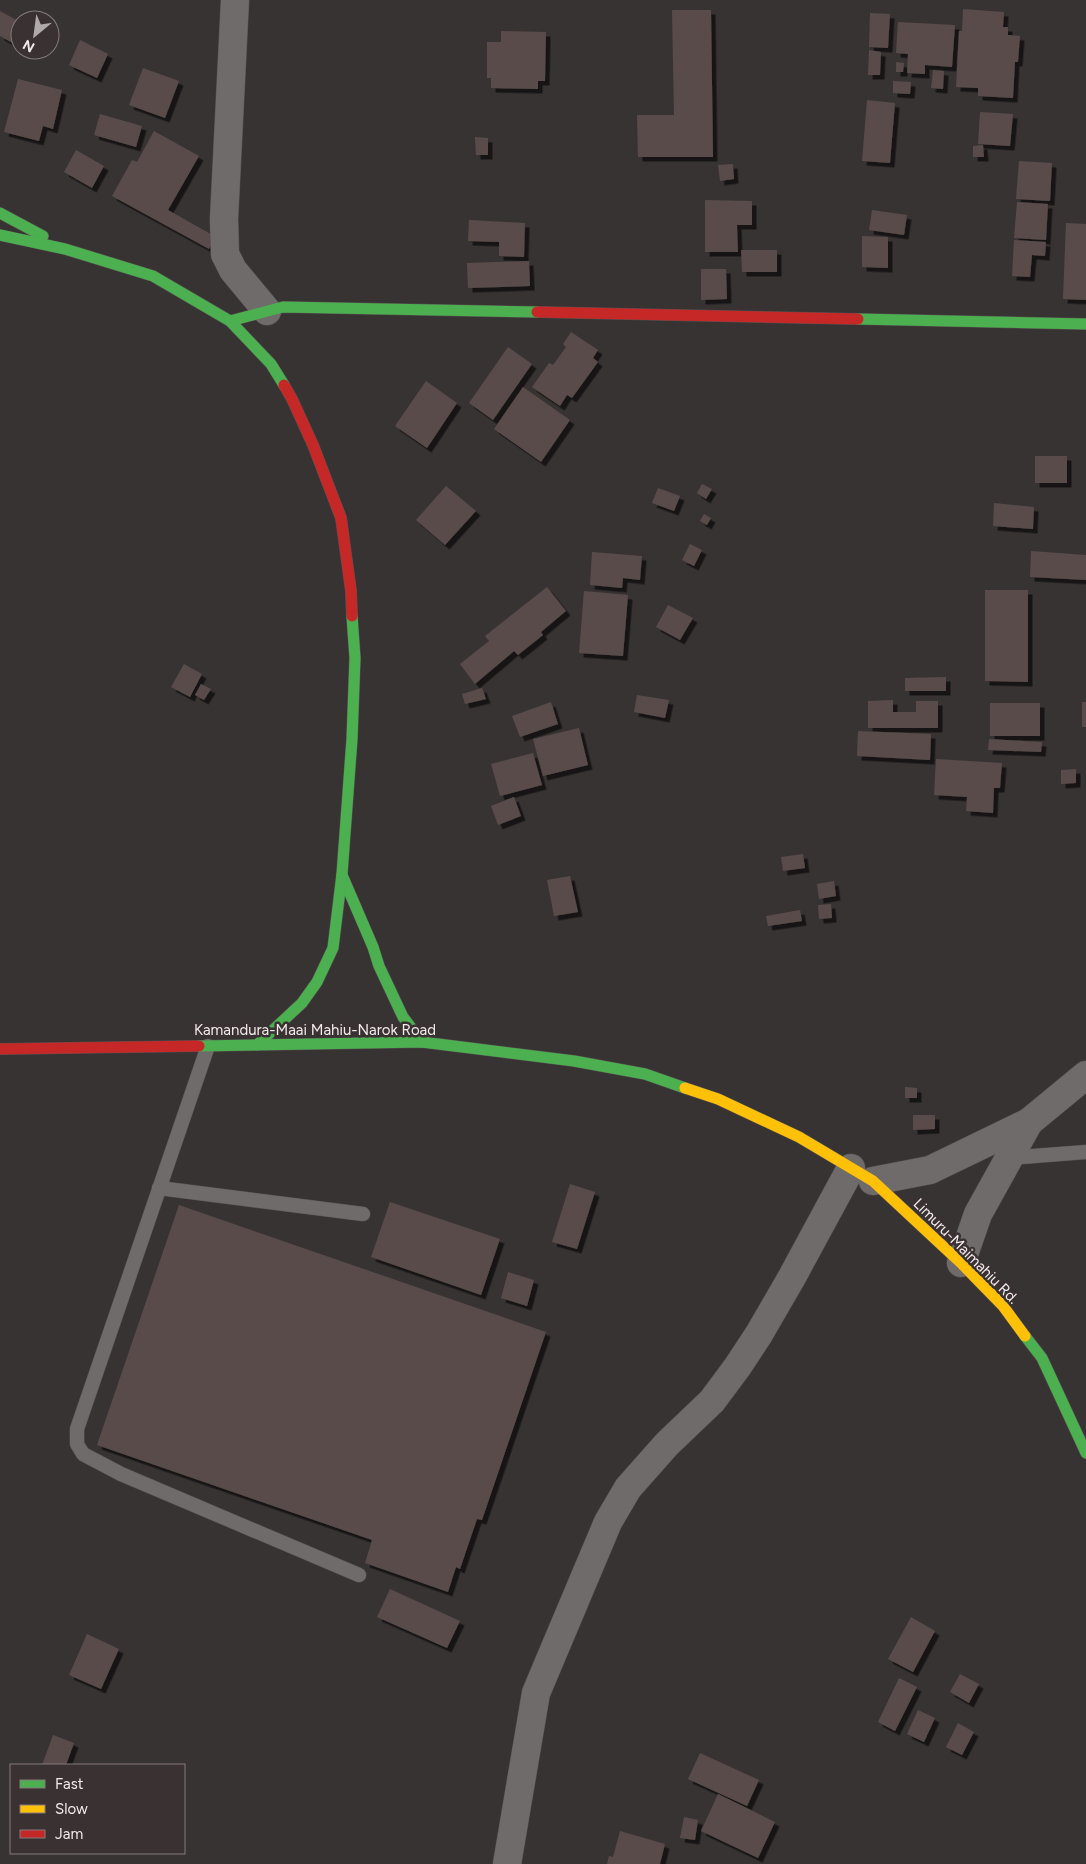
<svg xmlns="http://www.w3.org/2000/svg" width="1086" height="1864" viewBox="0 0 1086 1864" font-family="Figtree,sans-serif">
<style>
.building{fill:#584c48;filter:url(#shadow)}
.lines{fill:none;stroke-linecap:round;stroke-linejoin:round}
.lane-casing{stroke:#565151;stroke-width:15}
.street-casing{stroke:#565151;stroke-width:29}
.fast-casing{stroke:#565151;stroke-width:12}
.slow-casing{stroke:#565151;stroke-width:12}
.jam-casing{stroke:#565151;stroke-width:12}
.lane{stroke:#6f6b6b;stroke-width:14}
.street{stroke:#6f6b6b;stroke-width:28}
.fast{stroke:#4caf50;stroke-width:11}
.slow{stroke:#ffc107;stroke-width:11}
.jam{stroke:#c62828;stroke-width:11}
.labels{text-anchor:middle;stroke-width:5;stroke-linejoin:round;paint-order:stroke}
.street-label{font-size:15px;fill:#f0eaeb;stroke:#3a3132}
</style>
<defs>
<filter id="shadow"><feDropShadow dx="4.5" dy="4.5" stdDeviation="0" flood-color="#0009"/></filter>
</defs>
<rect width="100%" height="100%" fill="#383333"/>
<g class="building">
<polygon points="963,9 1004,12 1003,27 1008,27 1008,35 1020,36 1018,62 1015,62 1013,98 978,96 978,88 956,87 959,31 962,31"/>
<polygon points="672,10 711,10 713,157 638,157 637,115 674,115"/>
<polygon points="0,11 20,22 20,43 18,46 0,36"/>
<polygon points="870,13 890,14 888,48 869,47"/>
<polygon points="898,22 955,25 952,67 925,65 925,74 907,73 908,54 896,53"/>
<polygon points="501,31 546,32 545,81 538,81 538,89 491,88 491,78 487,78 487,42 501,42"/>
<polygon points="80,40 108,54 97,78 69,65"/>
<polygon points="869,50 881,52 880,75 868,75"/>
<polygon points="896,62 904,63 903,72 896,72"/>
<polygon points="143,68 179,81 165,118 129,105"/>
<polygon points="933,70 944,71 943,89 931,88"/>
<polygon points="18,79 62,90 53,129 43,126 39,141 4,132"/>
<polygon points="893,81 911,82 910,94 893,93"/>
<polygon points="867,100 895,103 890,163 862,161"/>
<polygon points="980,112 1013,114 1010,146 978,144"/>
<polygon points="100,114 142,126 136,147 94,135"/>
<polygon points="154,131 199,156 168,210 216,237 209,249 112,196 132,160 137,162"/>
<polygon points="475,137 488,138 488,155 476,155"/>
<polygon points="983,145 984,157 973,157 973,146"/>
<polygon points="76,150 104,166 92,188 64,172"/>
<polygon points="1019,161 1052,163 1050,201 1016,199"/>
<polygon points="733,164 734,179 720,181 718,165"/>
<polygon points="705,200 752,201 752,225 737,225 738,252 705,252"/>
<polygon points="1017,202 1048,204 1046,240 1014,238"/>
<polygon points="872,210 907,215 904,235 869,230"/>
<polygon points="469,220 525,223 524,257 499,256 499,242 468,241"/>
<polygon points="1066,223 1086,224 1086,300 1063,299"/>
<polygon points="862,236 888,237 888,268 862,267"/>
<polygon points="1014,240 1046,242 1045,256 1032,255 1030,277 1012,276"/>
<polygon points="741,250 777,250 777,272 742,272"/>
<polygon points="529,261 530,286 468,288 467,263"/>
<polygon points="701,269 726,269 727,299 701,300"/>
<polygon points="571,332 598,350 593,358 598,362 572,398 567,395 560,406 532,387 549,363 553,365 566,347 563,344"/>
<polygon points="508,347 532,364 493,420 469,403"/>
<polygon points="426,381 457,403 427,448 395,426"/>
<polygon points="523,387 570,420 541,462 494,429"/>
<rect x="1035" y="456" width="32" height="27"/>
<polygon points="702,484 712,489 706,499 697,493"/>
<polygon points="446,486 476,511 445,545 416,520"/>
<polygon points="658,488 680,496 674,511 652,503"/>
<polygon points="994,503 1034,507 1033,529 993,526"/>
<polygon points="704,514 711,518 707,525 700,521"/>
<polygon points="690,544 702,550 694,566 682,560"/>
<polygon points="1031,551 1086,555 1086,580 1030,577"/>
<polygon points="592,552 642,556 640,580 623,578 622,588 590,585"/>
<polygon points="547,587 566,611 541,632 543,635 518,655 514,651 475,684 460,664 489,641 485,636"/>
<polygon points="985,590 1028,590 1028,682 985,681"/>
<polygon points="584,591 628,595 623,656 579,653"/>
<polygon points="668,605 693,618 680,640 656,627"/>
<polygon points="184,664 202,674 190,697 171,687"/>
<polygon points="946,677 946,691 905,691 905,678"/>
<polygon points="201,684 211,689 204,700 195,695"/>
<polygon points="482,688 486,699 465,704 462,694"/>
<polygon points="637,695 669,700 665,718 634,712"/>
<polygon points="893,700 893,712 916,712 916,701 938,701 938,728 868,728 868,701"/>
<polygon points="551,702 558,724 520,737 512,716"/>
<rect x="1082" y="702" width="4" height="25"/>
<rect x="990" y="703" width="50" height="33"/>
<polygon points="579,728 588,765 543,776 533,739"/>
<polygon points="858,731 931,734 930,760 857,756"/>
<polygon points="989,739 1042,742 1041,752 988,750"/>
<polygon points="533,753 542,785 500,796 491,764"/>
<polygon points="936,759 1002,763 1000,788 994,788 993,813 966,811 967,797 934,795"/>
<polygon points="1076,769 1076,783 1061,784 1061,770"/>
<polygon points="514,797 521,816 498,825 491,806"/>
<polygon points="803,854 805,868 783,871 781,857"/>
<polygon points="570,876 578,912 554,916 547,880"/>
<polygon points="834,881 836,896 819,899 817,884"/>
<polygon points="831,904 832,918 819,919 818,905"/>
<polygon points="800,910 802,921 768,926 766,916"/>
<polygon points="905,1087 917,1088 917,1098 905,1098"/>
<polygon points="913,1115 935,1115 935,1129 913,1130"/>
<polygon points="570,1184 595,1192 577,1249 552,1242"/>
<polygon points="390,1202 500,1239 481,1295 371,1257"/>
<polygon points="179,1205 546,1332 482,1520 477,1519 460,1569 456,1567 448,1592 365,1563 372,1540 97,1445"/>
<polygon points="508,1272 534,1280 527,1306 501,1298"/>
<polygon points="390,1589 460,1621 447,1648 377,1617"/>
<polygon points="911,1617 935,1631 913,1672 888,1659"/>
<polygon points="87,1634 119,1649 101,1689 69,1675"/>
<polygon points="960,1674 979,1684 969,1703 950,1692"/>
<polygon points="899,1678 917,1687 895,1731 878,1722"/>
<polygon points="918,1710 935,1718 924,1742 907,1734"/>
<polygon points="958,1723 974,1732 962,1755 946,1747"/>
<polygon points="53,1735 74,1743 66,1765 42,1765"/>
<polygon points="700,1753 759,1780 747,1806 688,1779"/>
<polygon points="718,1794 775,1822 758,1858 701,1831"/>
<polygon points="684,1817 698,1820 695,1840 680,1838"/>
<polygon points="620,1831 665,1844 660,1864 607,1864 609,1856 613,1857"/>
</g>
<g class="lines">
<defs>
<g id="lane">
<polyline points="208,1046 77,1429 77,1444 83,1454 121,1474 359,1575"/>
<polyline points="1008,1158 1086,1152"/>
<polyline points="159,1188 363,1214"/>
</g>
<g id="street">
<polyline points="235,0 224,219 225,254 233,270 267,311"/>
<polyline points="873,1181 930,1170 1029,1122"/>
<polyline points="961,1263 978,1214 1029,1122 1086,1075"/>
<polyline points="507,1864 536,1693 608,1522 628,1488 667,1444 712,1401 738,1366 759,1334 792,1277 851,1168"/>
</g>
<g id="fast">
<polyline points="0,213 43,236"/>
<polyline points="0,235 65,249 153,276 230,321 271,364 284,385"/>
<polyline points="858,319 1086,324"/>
<polyline points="230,321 283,307 537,312"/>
<polyline points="342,875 373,947 379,966 403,1017 422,1042"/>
<polyline points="257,1045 302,1003 317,982 333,948 342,874 352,739 355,658 352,616"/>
<polyline points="199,1046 422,1042 574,1061 645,1074 685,1088"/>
<polyline points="1025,1336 1042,1358 1086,1453"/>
</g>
<polyline id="slow" points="685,1088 718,1099 799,1137 873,1181 961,1263 1003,1306 1025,1336"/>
<g id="jam">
<polyline points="537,312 858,319"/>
<polyline points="284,385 292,399 313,445 341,518 351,591 352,616"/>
<polyline points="0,1049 199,1046"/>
</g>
</defs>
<use href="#lane" class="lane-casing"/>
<use href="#street" class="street-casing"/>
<use href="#fast" class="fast-casing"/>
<use href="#slow" class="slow-casing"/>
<use href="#jam" class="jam-casing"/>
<use href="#lane" class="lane"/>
<use href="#street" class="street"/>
<use href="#fast" class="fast"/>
<use href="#slow" class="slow"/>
<use href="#jam" class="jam"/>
</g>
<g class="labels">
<g class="street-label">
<text x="315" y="1035">Kamandura-Maai Mahiu-Narok Road</text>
<text transform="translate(966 1251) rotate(45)" y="5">Limuru-Maimahiu Rd.</text>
</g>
</g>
<rect x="10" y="1764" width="175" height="90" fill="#3a3132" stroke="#837b7c"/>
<rect x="20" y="1780" width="25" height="8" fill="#4caf50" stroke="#837b7c"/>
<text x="55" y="1789" font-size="15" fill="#f0eaeb">Fast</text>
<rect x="20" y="1805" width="25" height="8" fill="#ffc107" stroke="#837b7c"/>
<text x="55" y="1814" font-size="15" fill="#f0eaeb">Slow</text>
<rect x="20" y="1830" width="25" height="8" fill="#c62828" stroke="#837b7c"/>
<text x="55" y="1839" font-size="15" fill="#f0eaeb">Jam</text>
<g transform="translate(35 35) rotate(209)"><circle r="24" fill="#3a3132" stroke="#837b7c"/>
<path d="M0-4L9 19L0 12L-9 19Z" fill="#b0aaab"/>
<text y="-8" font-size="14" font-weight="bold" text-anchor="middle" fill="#f0eaeb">N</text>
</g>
</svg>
